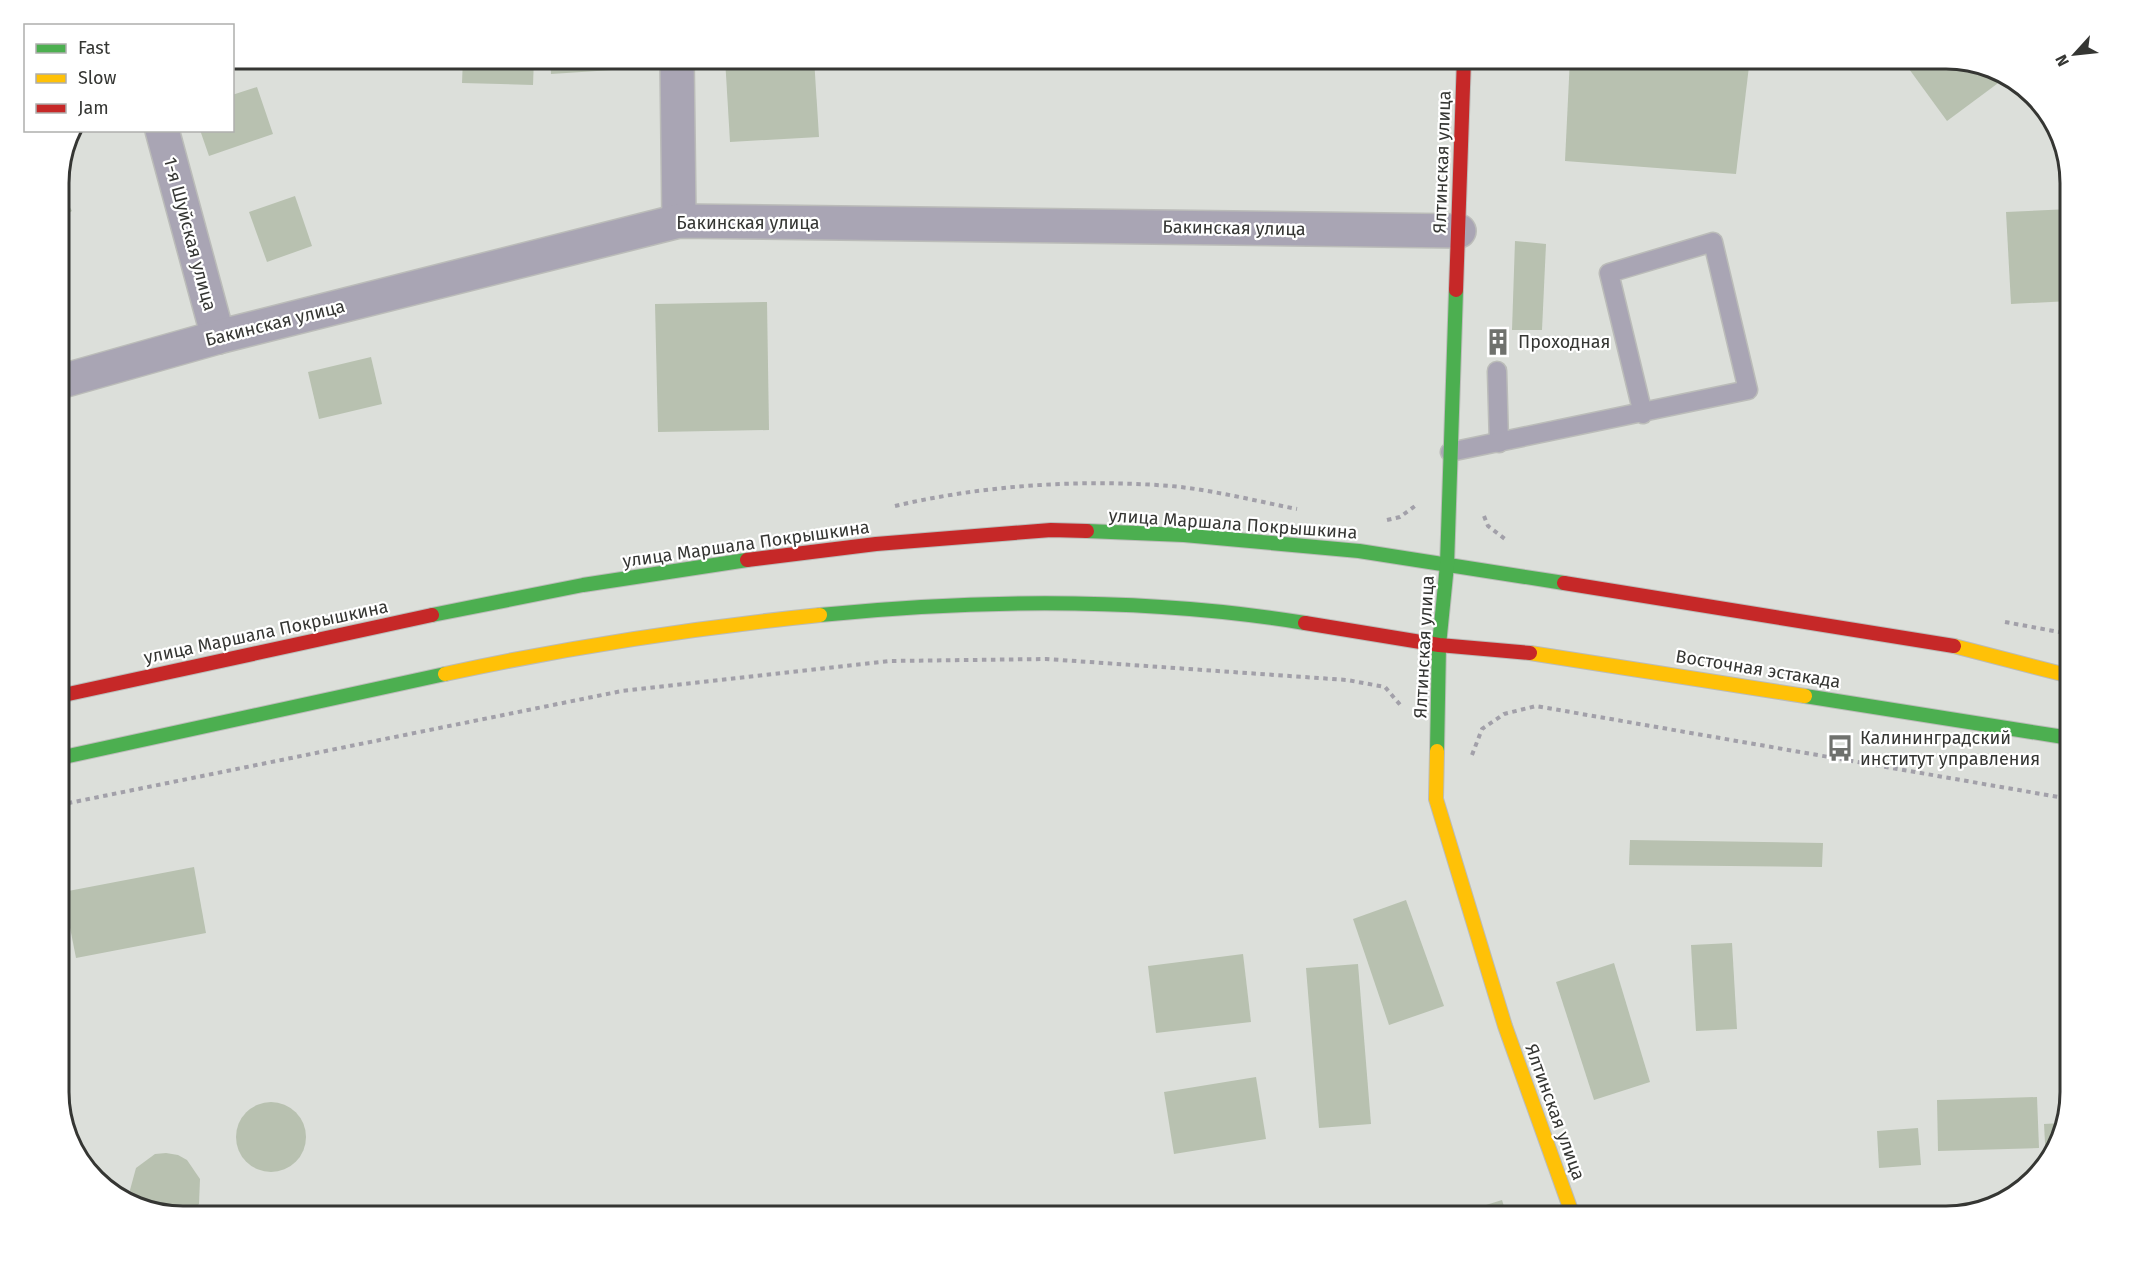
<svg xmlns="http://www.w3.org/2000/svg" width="2129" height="1275" viewBox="0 0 2129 1275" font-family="'Fira Sans',sans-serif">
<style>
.building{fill:#b8c1b0}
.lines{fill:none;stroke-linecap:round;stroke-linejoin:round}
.lane-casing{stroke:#bbbcb9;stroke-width:21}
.street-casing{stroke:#bbbcb9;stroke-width:36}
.fast-casing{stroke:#bbbcb9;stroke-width:16}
.slow-casing{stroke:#bbbcb9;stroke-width:16}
.jam-casing{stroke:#bbbcb9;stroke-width:16}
.path{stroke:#a2a0a9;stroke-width:4;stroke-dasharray:4.5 4.5;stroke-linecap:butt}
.lane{stroke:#a9a5b4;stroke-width:18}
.street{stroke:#a9a5b4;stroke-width:33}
.fast{stroke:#4caf50;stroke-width:14}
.slow{stroke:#ffc107;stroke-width:14}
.jam{stroke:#c62828;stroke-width:14}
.labels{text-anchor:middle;stroke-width:4.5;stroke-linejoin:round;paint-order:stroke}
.street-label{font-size:18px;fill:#353633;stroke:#fff}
.poi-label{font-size:18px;fill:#353633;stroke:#fff;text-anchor:start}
.rim{fill:none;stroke:#353633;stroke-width:3}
</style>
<rect width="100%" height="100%" fill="#dcdfda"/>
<g class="building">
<polygon points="463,58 534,58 533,85 462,83"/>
<polygon points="550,58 612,58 612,70 551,74"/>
<polygon points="725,58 814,58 819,137 730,142"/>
<polygon points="1570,58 1750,58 1736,174 1565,161"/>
<polygon points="1901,58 1946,58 2009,75 1947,121"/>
<polygon points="257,87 273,134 209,156 200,130 232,130 232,95"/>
<polygon points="59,188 72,211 59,219"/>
<polygon points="295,196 312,246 267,262 249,212"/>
<polygon points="2070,209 2070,301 2011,304 2006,212"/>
<polygon points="1515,241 1546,244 1542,330 1512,330"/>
<polygon points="767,302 769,430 658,432 655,304"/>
<polygon points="1490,327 1508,328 1507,357 1488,357"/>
<polygon points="371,357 382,404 319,419 308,372"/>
<polygon points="1630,840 1823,843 1822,867 1629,865"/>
<polygon points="194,867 206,933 76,958 63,892"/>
<polygon points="1406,900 1444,1006 1389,1025 1353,919"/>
<polygon points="1732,943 1737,1029 1696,1031 1691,945"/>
<polygon points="1243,954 1251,1022 1156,1033 1148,966"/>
<polygon points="1614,963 1650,1082 1594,1100 1556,982"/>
<polygon points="1358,964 1371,1124 1319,1128 1306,968"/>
<polygon points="1256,1077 1266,1139 1174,1154 1164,1092"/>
<polygon points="2037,1097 2039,1148 1938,1151 1937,1100"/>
<circle cx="271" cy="1137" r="35"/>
<polygon points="2062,1123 2054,1155 2046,1162 2044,1124"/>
<polygon points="1918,1128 1921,1165 1879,1168 1877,1131"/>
<polygon points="166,1153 178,1155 187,1160 200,1179 199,1204 188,1216 132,1201 130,1190 136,1168 155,1154"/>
<polygon points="1502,1200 1507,1216 1451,1216"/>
</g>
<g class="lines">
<defs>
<g id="lane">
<polyline points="1497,371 1499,443"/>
<polyline points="1450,452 1748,390 1713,242 1609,273 1643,414"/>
</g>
<g id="street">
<polyline points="677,58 679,221"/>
<polyline points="162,130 218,337"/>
<polyline points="59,382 218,337 679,221 1459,231"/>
</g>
<g id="fast">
<polyline points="1087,531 1184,535 1359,551 1564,583"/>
<polyline points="432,615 583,585 747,560"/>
<path d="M820,615C981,599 1145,597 1305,623"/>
<polyline points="1805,696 2070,738"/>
<polyline points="1437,751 1439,645 1447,565 1456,290"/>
<polyline points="59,758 445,674"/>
</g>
<g id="slow">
<polyline points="1954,646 2070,676"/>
<polyline points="1530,653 1805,696"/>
<path d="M445,674C569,647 694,628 820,615"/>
<polyline points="1437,751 1436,799 1505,1026 1573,1216"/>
</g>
<g id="jam">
<polyline points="1456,290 1464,58"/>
<polyline points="747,560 876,544 1051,530 1087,531"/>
<polyline points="1564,583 1954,646"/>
<polyline points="1305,623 1439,645 1530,653"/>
<polyline points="59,696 432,615"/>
</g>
</defs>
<use href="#lane" class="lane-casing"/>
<use href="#street" class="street-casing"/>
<use href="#fast" class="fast-casing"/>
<use href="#slow" class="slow-casing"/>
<use href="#jam" class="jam-casing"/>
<g class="path">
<path d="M895,506C984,485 1080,479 1171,486C1213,490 1256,501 1297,509"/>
<polyline points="1484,516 1488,526 1505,539"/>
<polyline points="1387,520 1400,517 1415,506"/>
<polyline points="2005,622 2070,634"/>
<polyline points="1472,755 1482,729 1504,714 1536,706 2070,799"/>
<polyline points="59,805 622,691 890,661 1046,659 1347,680 1385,687 1402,707"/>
</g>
<use href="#lane" class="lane"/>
<use href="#street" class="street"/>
<use href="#fast" class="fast"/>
<use href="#slow" class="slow"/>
<use href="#jam" class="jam"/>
</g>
<defs>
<symbol id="building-bare" viewBox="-9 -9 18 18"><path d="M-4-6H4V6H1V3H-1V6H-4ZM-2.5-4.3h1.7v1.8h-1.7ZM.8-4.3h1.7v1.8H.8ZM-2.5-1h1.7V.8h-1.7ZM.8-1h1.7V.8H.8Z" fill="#6f716d" stroke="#fff" stroke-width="2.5" paint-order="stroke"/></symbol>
<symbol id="bus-bare" viewBox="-9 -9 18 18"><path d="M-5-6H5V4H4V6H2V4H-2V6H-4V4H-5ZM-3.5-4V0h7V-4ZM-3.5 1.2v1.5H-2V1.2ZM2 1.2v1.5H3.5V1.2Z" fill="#6f716d" stroke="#fff" stroke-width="2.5" paint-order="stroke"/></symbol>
</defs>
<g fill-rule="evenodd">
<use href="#building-bare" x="1479" y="323" width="38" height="38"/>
<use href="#bus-bare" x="1821" y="729" width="38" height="38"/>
</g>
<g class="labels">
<g class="street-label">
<text transform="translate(1442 162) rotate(-88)" y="6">Ялтинская улица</text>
<text x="748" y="229">Бакинская улица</text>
<text transform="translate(1234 228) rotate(1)" y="6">Бакинская улица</text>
<text transform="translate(190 234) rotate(75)" y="6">1-я Шуйская улица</text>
<text transform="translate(275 323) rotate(-14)" y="6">Бакинская улица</text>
<text transform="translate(1233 524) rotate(4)" y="6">улица Маршала Покрышкина</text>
<text transform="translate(746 544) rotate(-8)" y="6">улица Маршала Покрышкина</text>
<text transform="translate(266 632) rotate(-12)" y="6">улица Маршала Покрышкина</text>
<text transform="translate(1424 647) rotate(-87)" y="6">Ялтинская улица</text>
<text transform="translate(1758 669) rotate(9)" y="6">Восточная эстакада</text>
<text transform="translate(1555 1112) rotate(70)" y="6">Ялтинская улица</text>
</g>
<g class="poi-label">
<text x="1518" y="348">Проходная</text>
<text x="1860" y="744">Калининградский<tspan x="1860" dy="21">институт управления</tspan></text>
</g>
</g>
<path d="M0 0H2129V1275H0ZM183 69H1946A114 114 0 0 1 2060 183V1092A114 114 0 0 1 1946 1206H183A114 114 0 0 1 69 1092V183A114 114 0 0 1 183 69Z" fill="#fff" fill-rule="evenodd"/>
<path class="rim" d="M183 69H1946A114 114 0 0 1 2060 183V1092A114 114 0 0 1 1946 1206H183A114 114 0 0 1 69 1092V183A114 114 0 0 1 183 69Z"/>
<rect x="24" y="24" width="210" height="108" fill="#ffffff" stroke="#aeafad" stroke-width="1.5"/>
<rect x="36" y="44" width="30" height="9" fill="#4caf50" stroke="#aeafad" stroke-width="1.5"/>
<text x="78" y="54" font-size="18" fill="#353633">Fast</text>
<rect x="36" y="74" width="30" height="9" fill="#ffc107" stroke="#aeafad" stroke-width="1.5"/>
<text x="78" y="84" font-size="18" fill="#353633">Slow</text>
<rect x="36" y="104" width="30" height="9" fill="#c62828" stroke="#aeafad" stroke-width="1.5"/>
<text x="78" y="114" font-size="18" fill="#353633">Jam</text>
<g transform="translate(2075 54) rotate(243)" stroke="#ffffff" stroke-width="4.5" paint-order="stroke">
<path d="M0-4.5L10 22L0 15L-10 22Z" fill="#353633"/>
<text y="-9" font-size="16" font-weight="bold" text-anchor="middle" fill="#353633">N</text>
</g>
</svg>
